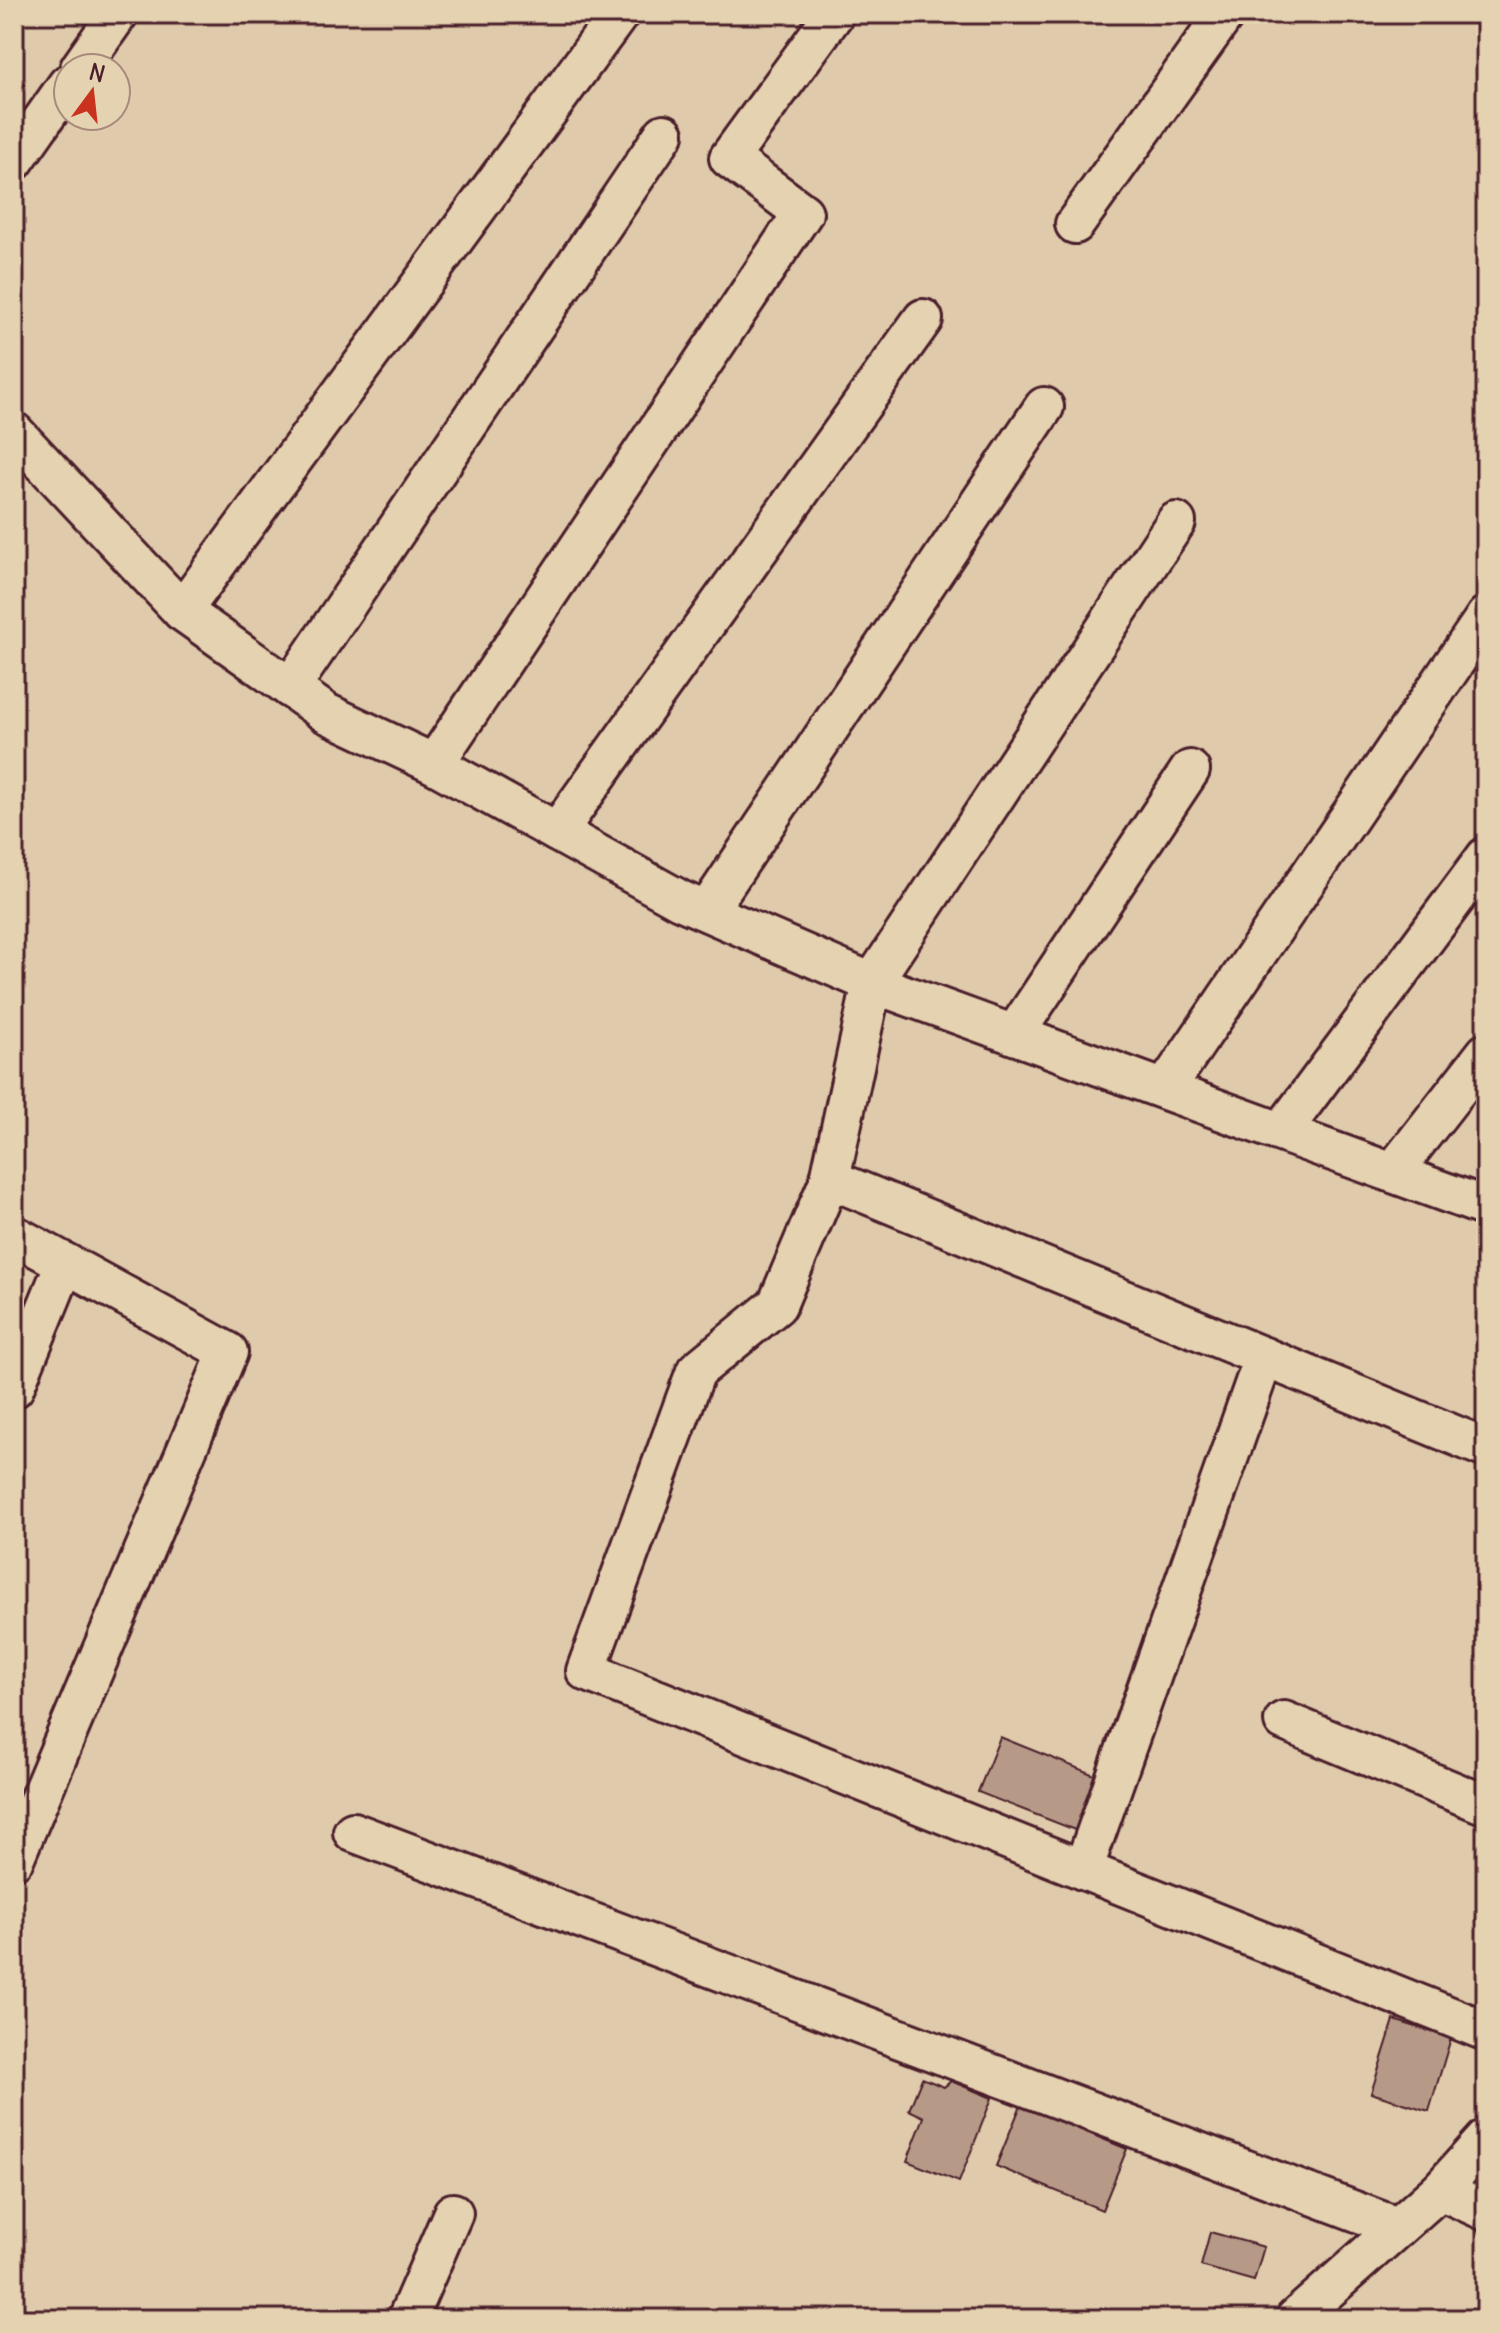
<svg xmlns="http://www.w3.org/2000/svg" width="1500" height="2333" viewBox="0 0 1500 2333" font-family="Delius,sans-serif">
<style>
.building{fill:#b69a87;stroke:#4a1f2b;stroke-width:2}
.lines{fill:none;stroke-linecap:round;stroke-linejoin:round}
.minor-casing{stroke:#4a1f2b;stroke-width:44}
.minor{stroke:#e5d2b0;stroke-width:38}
</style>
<rect width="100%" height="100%" fill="#dfcbab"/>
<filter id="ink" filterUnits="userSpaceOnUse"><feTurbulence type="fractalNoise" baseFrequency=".0125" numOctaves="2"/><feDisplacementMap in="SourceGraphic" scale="16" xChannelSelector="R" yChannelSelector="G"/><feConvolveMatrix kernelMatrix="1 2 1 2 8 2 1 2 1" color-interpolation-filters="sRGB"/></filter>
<g filter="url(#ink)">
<g class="building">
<polygon points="1000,1737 1102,1778 1080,1832 978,1792"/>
<polygon points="1394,2020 1451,2038 1429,2111 1371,2093"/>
<polygon points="922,2078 944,2087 951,2081 992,2098 959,2182 907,2161 924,2117 909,2110"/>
<polygon points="1021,2105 1127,2149 1102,2210 996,2166"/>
<polygon points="1210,2232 1264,2247 1254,2281 1201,2266"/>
</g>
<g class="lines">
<defs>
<g id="minor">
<polyline points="80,68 118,14"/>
<polyline points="14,161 68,84"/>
<polyline points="1075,224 1225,14"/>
<polyline points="14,432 182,611 326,713 434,764 680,900 872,983 1486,1207"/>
<polyline points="1176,522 872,983 830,1179 777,1305 696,1371 586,1671 1486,2031"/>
<polyline points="182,611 619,14"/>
<polyline points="290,688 664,134"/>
<polyline points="434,764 803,213 729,158 834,14"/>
<polyline points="557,832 923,319"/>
<polyline points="707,911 1044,407"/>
<polyline points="1014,1035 1190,770"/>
<polyline points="1165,1089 1486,616"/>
<polyline points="1282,1131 1486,857"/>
<polyline points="1393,1172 1486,1053"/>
<polyline points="830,1179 1486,1448"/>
<polyline points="14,1235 228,1352 14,1859"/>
<polyline points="14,1388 65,1263"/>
<polyline points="1284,1721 1486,1805"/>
<polyline points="353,1832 1397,2227"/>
<polyline points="1083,1870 1264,1357"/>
<polyline points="1440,2190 1486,2211"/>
<polyline points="407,2319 453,2213"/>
<polyline points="1295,2319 1440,2190 1486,2139"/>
</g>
</defs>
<use href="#minor" class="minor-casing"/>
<use href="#minor" class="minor"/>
</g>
</g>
<rect width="1500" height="2333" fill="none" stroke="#e5d2b0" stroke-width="48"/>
<rect x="24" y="24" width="1452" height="2285" fill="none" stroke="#4a1f2b" stroke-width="3" filter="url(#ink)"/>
<g transform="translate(92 92) rotate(15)"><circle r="38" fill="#e5d2b0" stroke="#a78a7b" stroke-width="2"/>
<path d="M0-6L14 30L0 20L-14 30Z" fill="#c8321e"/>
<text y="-12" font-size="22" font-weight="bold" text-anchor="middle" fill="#4a1f2b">N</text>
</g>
</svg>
